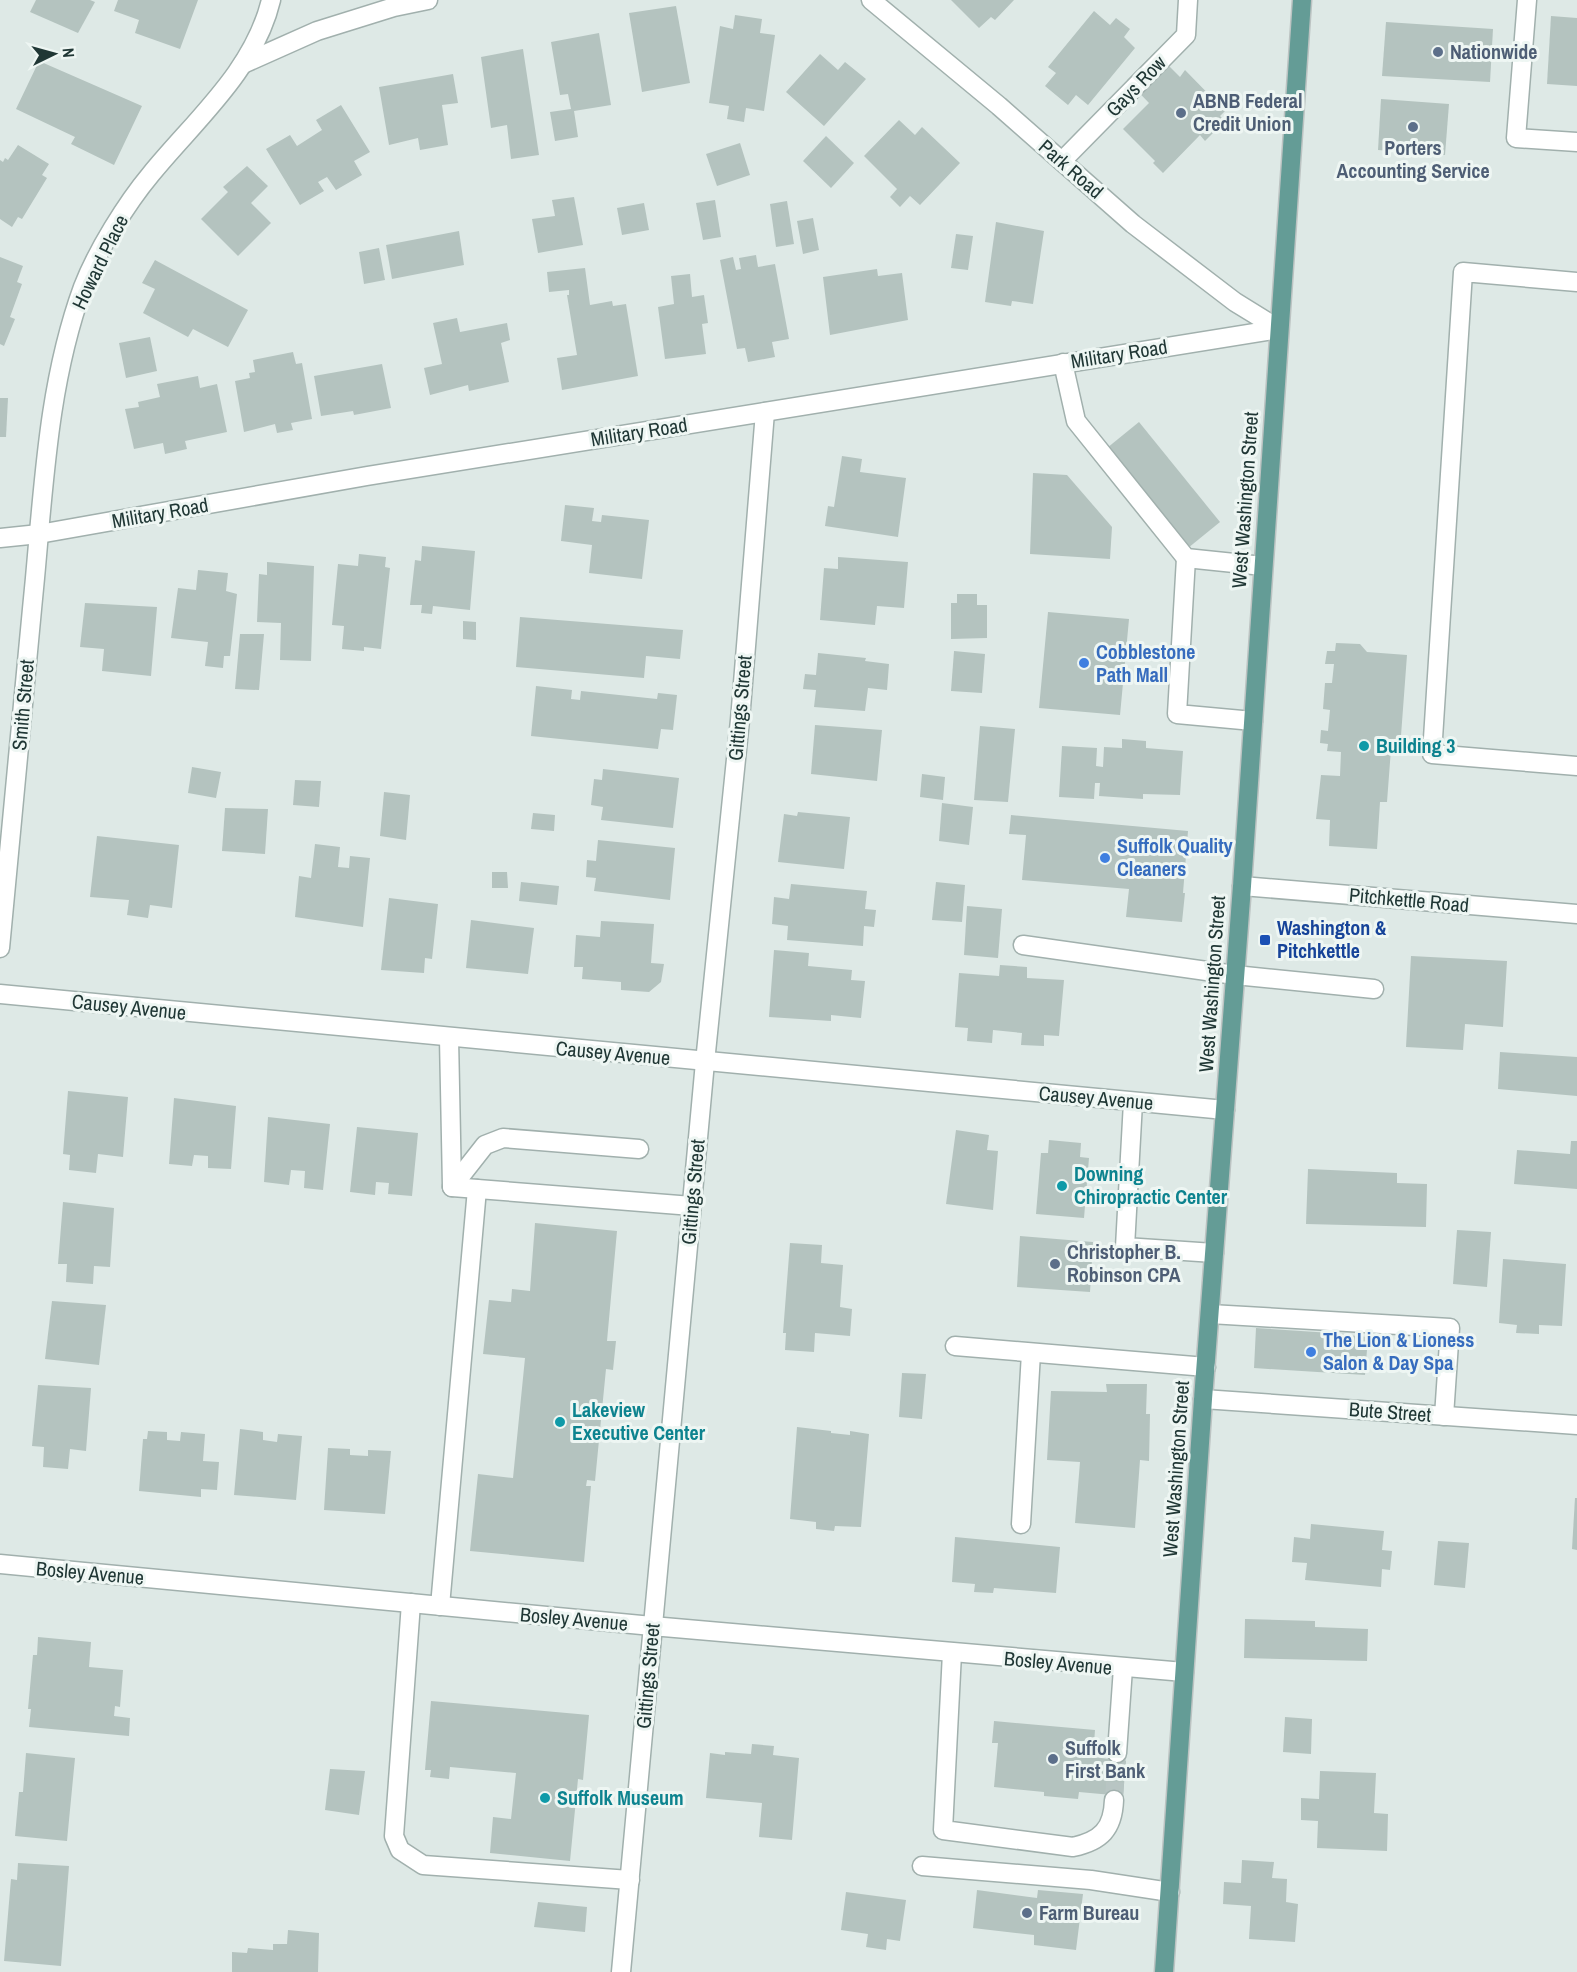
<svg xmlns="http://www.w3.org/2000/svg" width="1577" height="1972" viewBox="0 0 1577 1972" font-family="'Archivo Narrow',sans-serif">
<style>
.building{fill:#b4c3bf}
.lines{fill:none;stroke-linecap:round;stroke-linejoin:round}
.minor-tunnel{stroke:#b8c5c3;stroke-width:18;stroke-dasharray:18 9;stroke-linecap:butt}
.minor-casing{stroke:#a1b0ad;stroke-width:21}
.major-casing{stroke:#bcc3c2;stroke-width:21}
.minor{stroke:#fff;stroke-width:18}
.major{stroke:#649c96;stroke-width:18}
.service-dot{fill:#5c6f8a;stroke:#eef6f3;stroke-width:2}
.shop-dot{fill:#3f7fe0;stroke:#eef6f3;stroke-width:2}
.culture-dot{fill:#0f9aa8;stroke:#eef6f3;stroke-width:2}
.transit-dot{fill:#1a4fb4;stroke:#eef6f3;stroke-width:2}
.labels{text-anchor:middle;stroke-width:6;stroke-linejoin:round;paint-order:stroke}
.service-label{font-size:20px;font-weight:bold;fill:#4e5e75;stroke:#eef6f3;text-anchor:start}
.street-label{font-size:20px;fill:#203735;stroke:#eef6f3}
.shop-label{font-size:20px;font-weight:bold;fill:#366cbe;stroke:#eef6f3;text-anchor:start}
.culture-label{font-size:20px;font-weight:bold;fill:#0d838f;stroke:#eef6f3;text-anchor:start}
.transit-label{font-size:20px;font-weight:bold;fill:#164399;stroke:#eef6f3;text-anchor:start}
</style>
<rect width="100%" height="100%" fill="#dee9e6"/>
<g class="building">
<polygon points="36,0 90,0 95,2 78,33 30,12"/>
<polygon points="118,0 198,0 180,49 135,33 139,20 114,11"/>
<polygon points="951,0 1014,0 995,20 991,17 979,28"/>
<polygon points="676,6 690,83 642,92 629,13"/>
<polygon points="1094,11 1110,25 1116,18 1130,29 1124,37 1135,48 1088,105 1076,95 1068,105 1045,86 1056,73 1048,67"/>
<polygon points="735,15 762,19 760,33 775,35 764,111 746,108 744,122 727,119 729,106 709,103 720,26 733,29"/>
<polygon points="1551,16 1577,18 1577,86 1547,84"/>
<polygon points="1386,22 1493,29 1490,82 1382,76"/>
<polygon points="599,33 611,105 574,111 578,137 555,141 550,112 571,109 568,94 560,95 551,42"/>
<polygon points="523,49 539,155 511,159 507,125 491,128 481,57"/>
<polygon points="1155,52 1180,77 1185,70 1225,111 1220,116 1225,121 1205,141 1200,135 1163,173 1153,163 1155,161 1123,129 1149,103 1127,80"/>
<polygon points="820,54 838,70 845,62 866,79 824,126 786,92"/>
<polygon points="39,61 142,106 114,165 71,144 75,137 16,109"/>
<polygon points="453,74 458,103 442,105 448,145 420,150 418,138 389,145 379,87"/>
<polygon points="1381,99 1449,104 1445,155 1378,150"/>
<polygon points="341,105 370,152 354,161 362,175 336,190 327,177 318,182 324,191 300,205 266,149 290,135 297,146 322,130 316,120"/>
<polygon points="899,120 915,135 922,127 960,163 920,205 910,196 900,207 890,197 897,189 864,156"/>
<polygon points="826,136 854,163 831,188 803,161"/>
<polygon points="740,143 750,175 717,186 706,154"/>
<polygon points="18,145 49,164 42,175 47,178 22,219 18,217 12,227 0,219 0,160 3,162 5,158 8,160"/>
<polygon points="247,166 268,186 251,203 271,223 238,256 201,219 228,192 223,187"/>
<polygon points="574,197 583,245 538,253 532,219 555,216 552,200"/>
<polygon points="715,200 721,237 703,240 696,203"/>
<polygon points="787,201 794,244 776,247 770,204"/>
<polygon points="644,203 649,230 622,235 617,208"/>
<polygon points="813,218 819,250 803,254 797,221"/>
<polygon points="996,222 1044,231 1033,304 1012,301 1011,306 985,302"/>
<polygon points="459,231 464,265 392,279 386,245"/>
<polygon points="956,234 973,236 968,270 951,268"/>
<polygon points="379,248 385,280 364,284 359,252"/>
<polygon points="756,255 758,267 775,264 789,339 772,342 775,357 748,362 745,348 737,349 720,260 733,257 736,270 741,269 739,258"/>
<polygon points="0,257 23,266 17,282 22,284 10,317 15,319 4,346 0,344"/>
<polygon points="155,260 248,310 228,347 193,329 188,337 143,313 155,289 142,283"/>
<polygon points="585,268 590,305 612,301 613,306 626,304 638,376 562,390 557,358 577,355 567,295 569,295 569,290 549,292 547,272"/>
<polygon points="877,269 878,276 902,273 908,320 830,335 823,277"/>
<polygon points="690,274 692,297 704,295 708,323 702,324 706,354 665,359 658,307 674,304 671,276"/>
<polygon points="457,318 460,332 507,323 510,340 501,343 509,382 469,391 468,385 430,395 424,368 442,364 433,323"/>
<polygon points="150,337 157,371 126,378 119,343"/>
<polygon points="293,352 296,364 302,363 312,419 291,423 293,430 277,433 275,424 244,432 235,381 250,378 249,373 255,372 253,360"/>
<polygon points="382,364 391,408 354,415 353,411 321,416 314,376"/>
<polygon points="198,376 200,388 217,384 227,432 185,441 187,449 165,454 163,443 134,449 125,409 139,407 138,402 160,397 157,384"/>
<polygon points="0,398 8,398 6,437 0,437"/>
<polygon points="1139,422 1220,522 1188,548 1107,448"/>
<polygon points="842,456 862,459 860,472 906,478 898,537 825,526 828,506 834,507"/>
<polygon points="1033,473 1067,475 1112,527 1110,559 1030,554"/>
<polygon points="565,505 594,508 592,521 601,522 602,515 649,520 642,579 589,573 592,545 561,541"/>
<polygon points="422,546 475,551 470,610 433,606 432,614 421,613 422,605 410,605 415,560 421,561"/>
<polygon points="359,554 386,557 385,567 390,568 381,649 364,647 364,651 342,649 344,626 332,625 338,564 358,566"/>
<polygon points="838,557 908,562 904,608 877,606 875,625 820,620 824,568 838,569"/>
<polygon points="267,562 314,566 311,661 280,660 281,623 257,622 259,574 267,575"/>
<polygon points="198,570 228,573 226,591 237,594 230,656 224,656 223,668 205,666 208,642 171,638 178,588 196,590"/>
<polygon points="957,594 977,594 977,605 987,605 987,638 951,639 951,603 957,603"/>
<polygon points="85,603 157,607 151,676 102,671 104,649 80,647"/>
<polygon points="1048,612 1129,619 1120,715 1039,708"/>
<polygon points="520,617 683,630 680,659 646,656 644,678 516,667"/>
<polygon points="463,621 476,622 476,640 463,639"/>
<polygon points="240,634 264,634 259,690 235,689"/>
<polygon points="1336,643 1360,644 1367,652 1407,655 1400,749 1391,749 1387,802 1380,802 1377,849 1329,846 1330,820 1316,819 1321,775 1340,776 1341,752 1327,751 1328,744 1320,743 1321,730 1328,731 1330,710 1323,709 1325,683 1332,683 1334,664 1325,664 1327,651 1335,651"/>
<polygon points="954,651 985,654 982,693 951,691"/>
<polygon points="818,653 866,658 865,661 889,664 887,690 868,688 865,711 814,707 816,690 803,689 805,674 816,675"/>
<polygon points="536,686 572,690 571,699 580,700 581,691 657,699 658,693 677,695 673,730 661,729 658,749 531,736"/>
<polygon points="815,725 882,730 877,781 811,774"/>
<polygon points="980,726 1015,729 1008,802 974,800"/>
<polygon points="1122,739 1146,741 1146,748 1183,751 1180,795 1143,794 1143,799 1099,796 1100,783 1095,783 1094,799 1059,797 1062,746 1097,748 1096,766 1103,767 1104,747 1122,748"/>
<polygon points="192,767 221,772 216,798 188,793"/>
<polygon points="603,769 679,778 673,828 601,820 603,807 591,805 594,779 602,780"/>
<polygon points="922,774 945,777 943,800 920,797"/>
<polygon points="295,780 321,781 319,807 293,805"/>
<polygon points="384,792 410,795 406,840 380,836"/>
<polygon points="942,803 973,807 969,845 939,841"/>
<polygon points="225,808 268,809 265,854 222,851"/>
<polygon points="798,812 850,817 844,869 778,862 784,814 797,816"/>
<polygon points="533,813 555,815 554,831 531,829"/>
<polygon points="1011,815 1188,831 1183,893 1185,893 1182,922 1126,917 1129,889 1022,880 1026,835 1009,834"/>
<polygon points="97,836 179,845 172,908 150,905 148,918 127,915 129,900 90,897"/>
<polygon points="598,840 675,848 670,900 594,891 596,878 586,877 587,860 596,861"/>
<polygon points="315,844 340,847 338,867 349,868 350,856 370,858 363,927 295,917 299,876 311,878"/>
<polygon points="492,872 507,872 508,888 492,888"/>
<polygon points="521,882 559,886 557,905 519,901"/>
<polygon points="936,882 965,885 962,922 932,920"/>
<polygon points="791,884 867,891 865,909 876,910 874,927 864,926 863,946 787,940 788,926 772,924 774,897 789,899"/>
<polygon points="389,898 438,904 432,959 425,958 424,973 381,970"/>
<polygon points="967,906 1002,909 998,958 964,955"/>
<polygon points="471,920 534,928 528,974 466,968"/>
<polygon points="601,921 654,924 651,963 664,964 661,982 649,992 621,990 621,982 582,979 583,967 574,967 576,935 600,937"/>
<polygon points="774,950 809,953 808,966 852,970 851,980 865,981 861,1018 831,1015 831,1021 769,1017"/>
<polygon points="1411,956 1507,961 1503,1027 1465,1024 1463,1050 1406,1047"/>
<polygon points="1000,965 1027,967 1027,978 1064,980 1059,1036 1044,1035 1044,1046 1021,1045 1022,1033 993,1030 992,1043 967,1041 968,1028 955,1027 959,973 999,976"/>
<polygon points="1500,1052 1577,1057 1577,1096 1498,1089"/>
<polygon points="68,1091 128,1097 123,1157 98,1154 96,1173 69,1170 70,1155 63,1154"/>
<polygon points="174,1098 236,1106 231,1169 208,1168 208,1156 194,1155 192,1166 169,1164"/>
<polygon points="268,1117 330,1124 323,1190 304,1188 305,1171 291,1170 289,1185 264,1182"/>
<polygon points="357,1127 418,1133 412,1196 388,1194 389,1183 376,1182 375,1195 350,1192"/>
<polygon points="956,1130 989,1135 987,1150 998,1151 993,1210 946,1204"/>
<polygon points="1049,1140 1081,1143 1080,1157 1089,1158 1084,1218 1036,1214 1041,1153 1048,1153"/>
<polygon points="1571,1141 1577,1141 1577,1189 1514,1184 1517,1150 1570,1154"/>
<polygon points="1308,1169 1397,1173 1397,1183 1427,1184 1426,1227 1306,1224"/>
<polygon points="63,1202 114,1208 110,1267 94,1266 93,1284 66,1282 67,1264 58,1264"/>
<polygon points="535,1223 617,1231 607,1341 616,1341 613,1370 606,1369 595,1481 587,1480 586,1486 591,1486 584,1562 470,1551 478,1474 513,1478 525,1358 483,1354 489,1300 511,1302 512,1289 530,1291"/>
<polygon points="1457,1230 1491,1232 1487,1287 1453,1284"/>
<polygon points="1020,1236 1093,1242 1090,1292 1017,1287"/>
<polygon points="790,1243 822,1245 821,1263 843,1265 840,1307 852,1309 850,1336 815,1333 814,1352 785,1350 786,1333 783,1333"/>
<polygon points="1503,1259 1566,1264 1562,1326 1539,1325 1539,1334 1516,1333 1517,1325 1499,1323"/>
<polygon points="52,1301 106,1305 99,1365 45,1359"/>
<polygon points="1256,1328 1347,1334 1347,1335 1368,1337 1365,1375 1254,1368"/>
<polygon points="902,1373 926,1374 922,1419 899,1417"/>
<polygon points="1106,1384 1147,1384 1146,1414 1150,1414 1149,1461 1140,1460 1135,1528 1075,1523 1080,1462 1047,1460 1051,1391 1107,1392"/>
<polygon points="38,1385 91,1388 86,1451 70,1449 68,1469 43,1467 44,1447 32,1446"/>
<polygon points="797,1427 831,1431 831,1433 850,1435 850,1431 869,1434 861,1527 835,1526 834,1531 816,1529 816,1522 790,1519"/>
<polygon points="240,1429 263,1432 263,1440 277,1442 278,1434 302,1436 296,1500 234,1495"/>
<polygon points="148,1431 167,1432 167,1440 180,1441 181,1432 205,1434 203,1461 219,1462 217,1490 201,1489 201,1497 139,1491 143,1439 147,1439"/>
<polygon points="328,1448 350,1449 350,1455 368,1456 368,1450 391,1451 385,1514 324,1510"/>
<polygon points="1575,1498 1577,1498 1577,1550 1572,1549"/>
<polygon points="1311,1524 1384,1531 1382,1550 1392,1551 1390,1570 1382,1569 1381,1587 1305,1580 1307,1563 1292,1562 1294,1537 1310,1539"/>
<polygon points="955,1537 1060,1547 1056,1593 994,1588 993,1593 974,1592 975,1584 952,1582"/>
<polygon points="1438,1541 1469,1543 1465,1588 1434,1585"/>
<polygon points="1245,1619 1315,1621 1315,1627 1368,1629 1367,1661 1244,1658"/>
<polygon points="38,1637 91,1642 89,1667 123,1670 120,1707 115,1706 114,1716 130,1718 129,1736 29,1727 31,1709 28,1709 33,1655 37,1655"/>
<polygon points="431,1701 589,1715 583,1780 578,1779 570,1861 490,1853 493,1817 511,1819 516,1773 450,1767 449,1779 430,1777 431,1770 425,1770"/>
<polygon points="1285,1717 1312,1719 1311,1754 1283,1752"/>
<polygon points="994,1721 1095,1730 1093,1757 1126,1761 1123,1796 1079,1792 1078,1799 1044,1796 1044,1792 994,1787 998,1743 992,1743"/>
<polygon points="752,1744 774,1746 773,1755 799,1758 792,1840 759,1837 762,1803 706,1798 710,1753 725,1755 725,1752 751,1754"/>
<polygon points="26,1753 75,1758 67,1841 15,1836 19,1792 23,1792"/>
<polygon points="330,1769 365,1771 359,1815 325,1810"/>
<polygon points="1320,1771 1376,1773 1374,1813 1388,1814 1387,1851 1317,1848 1318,1821 1301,1820 1301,1798 1319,1799"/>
<polygon points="1242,1860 1274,1862 1272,1878 1287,1879 1286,1902 1298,1904 1295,1942 1249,1939 1251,1906 1223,1904 1224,1882 1241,1883"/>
<polygon points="18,1863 69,1866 61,1966 4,1961 11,1879 17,1880"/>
<polygon points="977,1890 1037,1898 1038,1890 1083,1894 1076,1950 1034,1945 1034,1935 973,1928"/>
<polygon points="846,1892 906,1900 900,1941 887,1939 886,1950 866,1947 868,1934 841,1930"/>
<polygon points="538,1902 587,1907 585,1932 534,1927"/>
<polygon points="288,1930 319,1933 318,1972 232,1972 232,1952 247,1953 248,1948 273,1950 273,1944 287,1944"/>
</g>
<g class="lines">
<polyline class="minor-tunnel" points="1114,1800 1117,1753"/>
<defs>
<g id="minor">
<polyline points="871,0 999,106 1133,224 1235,302 1279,329"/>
<polyline points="1527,0 1516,138 1577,142"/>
<polyline points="243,64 317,31 394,7 428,0"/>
<polyline points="1062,161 1186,35 1188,0"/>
<polyline points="1577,282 1463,272 1432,754 1577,766"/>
<polyline points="1063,363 1076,421 1186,558 1263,566"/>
<polyline points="0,538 39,534 367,476 1279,329"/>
<polyline points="1186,558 1177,714 1253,721"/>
<polyline points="1242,886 1577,914"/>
<polyline points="1023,945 1235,975 1374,989"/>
<path d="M0,948C12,824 23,701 35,578C44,480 49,380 83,287C97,251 126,204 151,174C195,120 254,71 271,0"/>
<polyline points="0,994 1225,1110"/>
<polyline points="449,1038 452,1187 692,1206"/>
<polyline points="1133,1102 1125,1247 1214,1253"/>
<polyline points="452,1187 485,1145 503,1138 639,1149"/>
<polyline points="1210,1314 1450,1328 1444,1416"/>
<polyline points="955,1346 1206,1367"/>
<polyline points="1203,1399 1577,1425"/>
<polyline points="1021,1524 1031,1353"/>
<polyline points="0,1564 652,1626 1184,1672"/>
<polyline points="411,1603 394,1836 400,1850 423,1865 630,1880"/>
<polyline points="440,1606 477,1189"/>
<path d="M952,1653L943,1830L1073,1847C1101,1841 1113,1829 1114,1800"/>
<polyline points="1117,1753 1123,1668"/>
<polyline points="922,1866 1091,1880 1170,1892"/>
<polyline points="621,1972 705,1062 740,720 765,412"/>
</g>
<polyline id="major" points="1164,1972 1203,1399 1242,886 1302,0"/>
</defs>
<use href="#minor" class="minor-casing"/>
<use href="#major" class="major-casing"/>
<use href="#minor" class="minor"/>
<use href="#major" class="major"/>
</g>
<g class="service-dot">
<circle cx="1438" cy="52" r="6"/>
<circle cx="1181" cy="113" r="6"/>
<circle cx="1413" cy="127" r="6"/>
<circle cx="1055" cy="1264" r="6"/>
<circle cx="1053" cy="1759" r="6"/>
<circle cx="1027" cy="1913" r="6"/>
</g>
<g class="shop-dot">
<circle cx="1084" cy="663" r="6"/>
<circle cx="1105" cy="858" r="6"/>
<circle cx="1311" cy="1352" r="6"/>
</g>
<g class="culture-dot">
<circle cx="1364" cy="746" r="6"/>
<circle cx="1062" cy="1186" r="6"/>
<circle cx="560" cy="1422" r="6"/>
<circle cx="545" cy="1798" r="6"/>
</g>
<rect class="transit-dot" x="1259" y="934" width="12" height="12" rx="3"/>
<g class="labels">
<g class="service-label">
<text x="1450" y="59">Nationwide</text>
<text x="1193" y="108">ABNB Federal<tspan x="1193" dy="23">Credit Union</tspan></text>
<text x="1413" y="155" text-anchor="middle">Porters<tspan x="1413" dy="23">Accounting Service</tspan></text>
<text x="1067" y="1259">Christopher B.<tspan x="1067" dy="23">Robinson CPA</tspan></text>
<text x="1065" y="1755">Suffolk<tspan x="1065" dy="23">First Bank</tspan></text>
<text x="1039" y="1920">Farm Bureau</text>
</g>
<g class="street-label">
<text transform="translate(1136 86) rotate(-46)" y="7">Gays Row</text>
<text transform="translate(1071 169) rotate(41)" y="7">Park Road</text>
<text transform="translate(100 262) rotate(-64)" y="7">Howard Place</text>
<text transform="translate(1119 354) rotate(-9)" y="7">Military Road</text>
<text transform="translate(639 432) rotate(-9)" y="7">Military Road</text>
<text transform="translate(1245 500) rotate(-86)" y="7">West Washington Street</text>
<text transform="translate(160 513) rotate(-10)" y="7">Military Road</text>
<text transform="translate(23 705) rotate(-85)" y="7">Smith Street</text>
<text transform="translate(740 708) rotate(-85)" y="7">Gittings Street</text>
<text transform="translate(1409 900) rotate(5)" y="7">Pitchkettle Road</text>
<text transform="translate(1212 984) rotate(-86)" y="7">West Washington Street</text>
<text transform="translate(129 1007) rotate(6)" y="7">Causey Avenue</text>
<text transform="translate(613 1053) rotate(5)" y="7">Causey Avenue</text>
<text transform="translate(1096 1098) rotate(5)" y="7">Causey Avenue</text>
<text transform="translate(693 1192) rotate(-85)" y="7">Gittings Street</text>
<text transform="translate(1390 1412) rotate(4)" y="7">Bute Street</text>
<text transform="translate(1176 1469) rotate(-86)" y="7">West Washington Street</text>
<text transform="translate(90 1573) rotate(5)" y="7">Bosley Avenue</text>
<text transform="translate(574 1619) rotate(5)" y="7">Bosley Avenue</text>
<text transform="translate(1058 1663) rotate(5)" y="7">Bosley Avenue</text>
<text transform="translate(648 1676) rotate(-85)" y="7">Gittings Street</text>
</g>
<g class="shop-label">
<text x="1096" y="659">Cobblestone<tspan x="1096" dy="23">Path Mall</tspan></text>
<text x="1117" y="853">Suffolk Quality<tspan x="1117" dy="23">Cleaners</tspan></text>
<text x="1323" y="1347">The Lion &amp; Lioness<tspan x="1323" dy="23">Salon &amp; Day Spa</tspan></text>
</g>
<g class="culture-label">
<text x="1376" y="753">Building 3</text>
<text x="1074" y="1181">Downing<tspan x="1074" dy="23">Chiropractic Center</tspan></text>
<text x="572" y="1417">Lakeview<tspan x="572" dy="23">Executive Center</tspan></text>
<text x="557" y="1805">Suffolk Museum</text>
</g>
<g class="transit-label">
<text x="1277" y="935">Washington &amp;<tspan x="1277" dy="23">Pitchkettle</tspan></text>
</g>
</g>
<g transform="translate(54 54) rotate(85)" stroke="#eef6f3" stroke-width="4.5" paint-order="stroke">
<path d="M0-4.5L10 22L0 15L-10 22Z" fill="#203735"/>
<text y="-9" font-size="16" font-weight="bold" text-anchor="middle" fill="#203735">N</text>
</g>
</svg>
